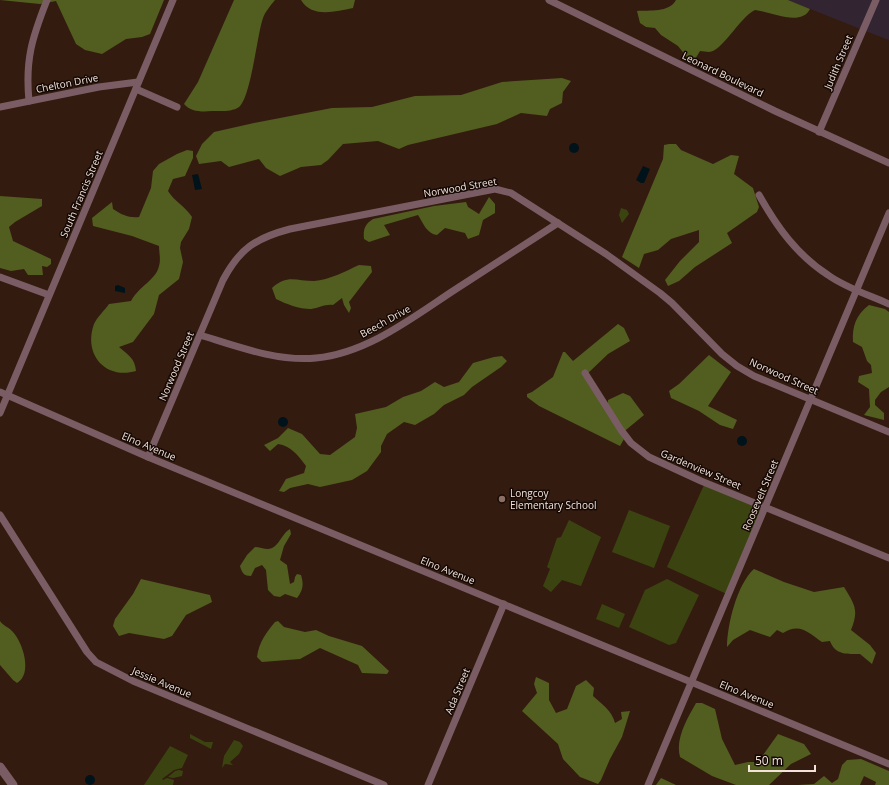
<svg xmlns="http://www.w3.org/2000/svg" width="889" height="785" viewBox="0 0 889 785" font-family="'Open Sans',sans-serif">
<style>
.commercial{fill:#322531}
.green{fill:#3b4411}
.forest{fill:#525d20}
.water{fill:#00131b}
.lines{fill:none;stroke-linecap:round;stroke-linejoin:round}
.minor{stroke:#7a5d64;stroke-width:7}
.tertiary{stroke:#7a5d64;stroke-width:9}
.education-dot{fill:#8d6e63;stroke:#140905;stroke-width:1.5}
.labels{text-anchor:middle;stroke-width:3;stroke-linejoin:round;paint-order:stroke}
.street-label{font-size:10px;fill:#f4e2da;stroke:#140905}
.poi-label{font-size:10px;fill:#f4e2da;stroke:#140905;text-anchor:start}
</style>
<rect width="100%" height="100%" fill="#341b0f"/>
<polygon class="commercial" points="788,0 889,0 889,40 863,30"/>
<g class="green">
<polygon points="621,208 627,210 629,214 622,223 619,215"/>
<polygon points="704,485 765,510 729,595 667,567"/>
<polygon points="629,510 670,526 654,568 612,552"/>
<polygon points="569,520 601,537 581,586 562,580 551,592 543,586 550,569 547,567 557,538 561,537"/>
<polygon points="667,579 699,595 676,643 669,645 629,627 645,590"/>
<polygon points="602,604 625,614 619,628 596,619"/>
<polygon points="190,734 205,742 213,742 211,749 190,738"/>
<polygon points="234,740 240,742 243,746 239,754 230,762 233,765 225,764 222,768 224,756"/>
<polygon points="170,746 188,755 182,768 174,770 162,779 163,780 167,778 174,780 173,785 144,785"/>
<polygon points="179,770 183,771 182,776 173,778 168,777 175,771"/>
</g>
<g class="forest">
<polygon points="0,0 164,0 150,34 142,37 126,39 102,54 85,50 76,44 56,1 40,4"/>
<path d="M234,0H275C271,5 265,12 263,18C257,35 251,97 239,107C232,112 221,111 212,111C202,112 191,112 184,104L198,82Z"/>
<path d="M301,0H355L353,8C334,12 312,18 301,0Z"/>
<path d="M676,0H788L810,9C801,27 771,12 755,10C739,18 722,52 709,52C706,52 703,51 700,51L694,61H690L678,46L661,35L655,28L646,27L640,23L637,11C649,10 669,13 676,0Z"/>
<polygon points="562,78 571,81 563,92 562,103 550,109 547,116 521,113 497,124 408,145 399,149 378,141 343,144 328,160 321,165 301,167 280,176 266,168 259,159 229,167 221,161 199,164 196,156 202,144 214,132 254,123 332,108 372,107 415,96 461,95 502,82"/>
<polygon points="669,144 676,144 681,150 713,164 731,155 739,156 734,174 753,188 759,207 757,212 727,233 732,243 695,267 679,281 668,286 665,280 680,261 699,242 699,230 671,239 658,250 644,254 639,268 622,257 663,159 664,145"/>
<path d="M187,150L193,151V158L185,176L173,179L168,191C174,201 186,207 192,217L189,229L181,242L180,248L183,262L179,279L159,295L154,314L133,342L119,347C128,355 135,358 136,371C105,380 83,354 94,324C97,317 105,310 109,304L131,301C139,286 156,280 159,266C161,260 159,252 159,246L132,236L93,226L92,218L112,202L113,209C122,215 129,218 139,217L151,188L153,171L159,164L177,154Z"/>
<polygon points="0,196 42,199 42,206 15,222 9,227 13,241 51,259 51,264 47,267 42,266 43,275 28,275 24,269 11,271 0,268"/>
<path d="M489,197L495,204V213L483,220L479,235L468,239L465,233L445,228L437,235C427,234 423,223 418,215L384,225L390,235L369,242L364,239C363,229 365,224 373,219L434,206L466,202L468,207L479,214Z"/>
<path d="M359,265L371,266L372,272L349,302L351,308L349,313L344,305L342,298L333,305C325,304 319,308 311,309C299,309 286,304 276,299L272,288C287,274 296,281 314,281C329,280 346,271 359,265Z"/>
<path d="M869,305L885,309L889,312V387L881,392L875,400V405L884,413V420L864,415L870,407L869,389L858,382L859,376L872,373L871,365L867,361L862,347L853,342C852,326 856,315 869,305Z"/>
<polygon points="618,324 624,328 630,341 608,354 585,376 607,412 608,400 623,393 630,396 644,415 621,434 624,439 620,446 539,406 527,397 527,394 532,392 553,377 563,352 565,352 573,361"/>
<polygon points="709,355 731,372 708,406 737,420 733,429 720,425 699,411 671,398 669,391 679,384"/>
<path d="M502,356L507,361L501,367L472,387L464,395L444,405L434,414L415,425L404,422L387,434L381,446V452L367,471L352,480L320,487L308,484L290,488L284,492L279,491L286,479L304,473L306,466C298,455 291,446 278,444L270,451L264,445L278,438L288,428L302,434L320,454L330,455L355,437L357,428L355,414L386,407L403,397L421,391L435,382L444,387L459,382L473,363L494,357Z"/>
<path d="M290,529L291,534L284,546L280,560L287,565L290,584L294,582L295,577L297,574L301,575C304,585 303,590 297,598L285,594L280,597L274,596L268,590L266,570L262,565L255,568L251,576C244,576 242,573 240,566L247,555L255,547C259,547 264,549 268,549C278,549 282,533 290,529Z"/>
<path d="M754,569L784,582L814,592L844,587C855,605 859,610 851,630L870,645L876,653L872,664L860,654C847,654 835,655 830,641L822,642C809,633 800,622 783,633L777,630L770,637L750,630L733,640L727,647C727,625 737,584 754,569Z"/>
<polygon points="141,579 210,595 212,602 186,615 172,636 164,639 129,633 119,636 113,626 115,619 133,594"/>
<path d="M0,621C3,626 9,627 12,631C23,642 33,674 17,683L13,680L0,665Z"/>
<path d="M278,621L284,627L305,632L316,630L329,636L362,646L389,671L387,674L362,673L358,665L320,648L300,659L262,662L257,657C259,642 266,633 275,622Z"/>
<path d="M536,677L549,683V700L556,713L567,709L576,686L586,680L594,688L593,696C602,704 612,711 615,723L622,719L621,712L630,711L622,737L610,759L601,780L598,784L580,777L563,759L558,744L522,711L537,693L534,684Z"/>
<path d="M696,703H702L715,709L722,739L735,765L748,762H758L778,734L804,744L811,754L791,764L769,785H736L712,776L680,757C675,739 687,719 696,703Z"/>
<polygon points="861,759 889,771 889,785 875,785 876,782 864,776 860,785 798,785 814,784 824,776 832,783 838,779 842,765 847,760"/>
<polygon points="661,778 676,785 656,785"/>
</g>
<g class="water">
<circle cx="574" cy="148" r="5"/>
<polygon points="643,166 650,169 644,183 641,183 636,180"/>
<polygon points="198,174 202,189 195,190 192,175"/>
<polygon points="118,285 125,288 125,293 115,291 115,286"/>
<circle cx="283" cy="422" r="5"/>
<circle cx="742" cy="441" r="5"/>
<circle cx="90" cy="780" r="5"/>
</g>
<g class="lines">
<g class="minor">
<polyline points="549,0 775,111 889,163"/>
<polyline points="136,89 177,107"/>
<path d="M29,101C25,60 32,38 47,0"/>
<polyline points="0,107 99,87 138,82"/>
<polyline points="819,132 876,0"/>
<path d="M759,195C777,227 797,255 828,275C846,288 869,295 889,304"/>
<polyline points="0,277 49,295"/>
<path d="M200,335C236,346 278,362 316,358C368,353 413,317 456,289C490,267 524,245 558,223"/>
<polyline points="585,373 621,430 631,443 649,457 701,481 889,558"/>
<polyline points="0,392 148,457 889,764"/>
<polyline points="0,413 173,0"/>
<path d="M148,457L223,280C240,248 256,238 290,229L495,189L511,193L606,254L660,293L672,303L722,354L737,366L754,376L889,432"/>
<polyline points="0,515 87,652 96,662 133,681 384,785"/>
<polyline points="428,785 504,604"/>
<polyline points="648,785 889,213"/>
</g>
<polyline class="tertiary" points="0,767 13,785"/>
</g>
<circle class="education-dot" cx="502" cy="499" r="4"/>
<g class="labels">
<g class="street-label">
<text transform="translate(838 62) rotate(-67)" y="4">Judith Street</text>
<text transform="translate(723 74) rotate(26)" y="4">Leonard Boulevard</text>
<text transform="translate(67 83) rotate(-11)" y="4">Chelton Drive</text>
<text transform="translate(460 187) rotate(-10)" y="4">Norwood Street</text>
<text transform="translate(81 194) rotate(-67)" y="4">South Francis Street</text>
<text transform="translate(385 321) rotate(-29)" y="4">Beech Drive</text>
<text transform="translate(176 366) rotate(-67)" y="4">Norwood Street</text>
<text transform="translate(784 376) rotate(24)" y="4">Norwood Street</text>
<text transform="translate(149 446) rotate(23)" y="4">Elno Avenue</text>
<text transform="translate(701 469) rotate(23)" y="4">Gardenview Street</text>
<text transform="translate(760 495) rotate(-67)" y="4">Roosevelt Street</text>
<text transform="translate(448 570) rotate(22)" y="4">Elno Avenue</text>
<text transform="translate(162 682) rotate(23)" y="4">Jessie Avenue</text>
<text transform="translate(457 691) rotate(-67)" y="4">Ada Street</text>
<text transform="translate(747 694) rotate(22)" y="4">Elno Avenue</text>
</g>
<g class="poi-label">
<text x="510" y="497">Longcoy<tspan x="510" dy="12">Elementary School</tspan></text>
</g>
</g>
<path d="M749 765v6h66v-6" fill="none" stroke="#f4e2da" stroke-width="2"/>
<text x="755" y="765" font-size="12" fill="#f4e2da" stroke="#140905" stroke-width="3" paint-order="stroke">50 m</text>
</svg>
